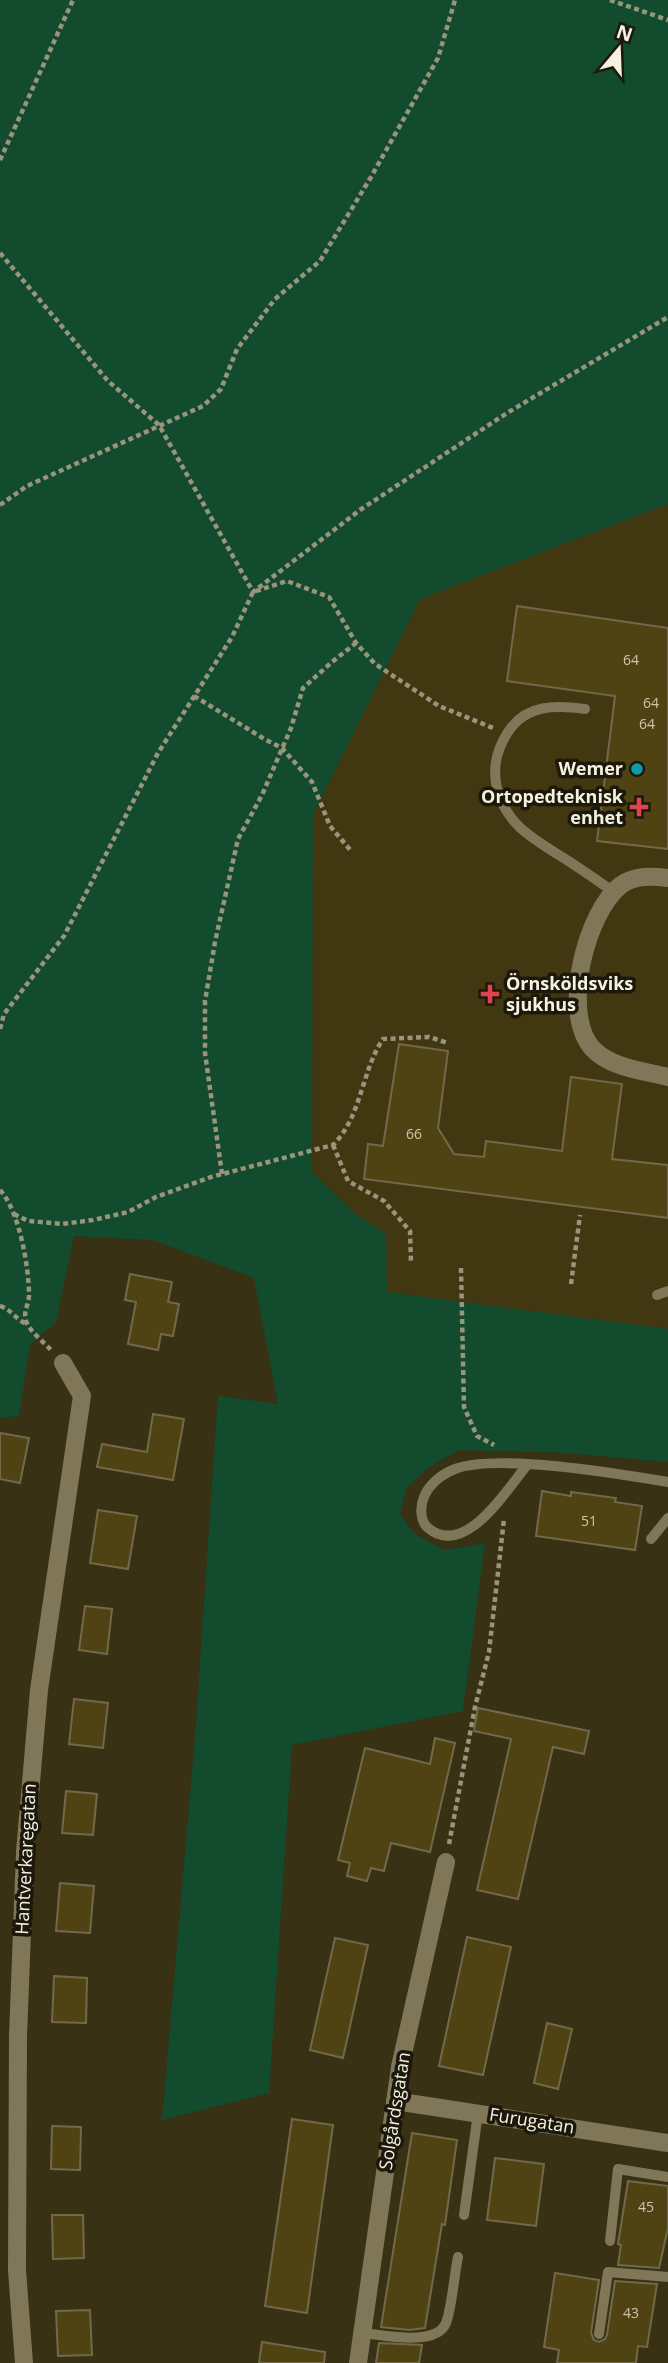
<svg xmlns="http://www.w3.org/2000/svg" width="668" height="2363" viewBox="0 0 668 2363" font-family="'Open Sans',sans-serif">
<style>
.built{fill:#413711}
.green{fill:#124b2e}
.building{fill:#4f4314;stroke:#72694b;stroke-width:2}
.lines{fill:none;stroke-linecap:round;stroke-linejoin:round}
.path{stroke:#99947c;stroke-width:4.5;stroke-dasharray:5 3.5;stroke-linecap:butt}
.service{stroke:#7f7758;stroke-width:10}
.minor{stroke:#7f7758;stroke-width:18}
.culture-dot{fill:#0f9aa8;stroke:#1c190c;stroke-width:2.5}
.health-dot{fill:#e0444e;stroke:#1c190c;stroke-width:2.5}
.labels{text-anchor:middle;stroke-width:7;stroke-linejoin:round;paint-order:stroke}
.number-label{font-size:14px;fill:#ccc6ae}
.poi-label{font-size:18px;font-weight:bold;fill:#f6f2e1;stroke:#1c190c;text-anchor:end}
.street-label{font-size:18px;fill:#f6f2e1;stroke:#1c190c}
</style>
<rect width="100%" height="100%" fill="#383113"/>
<polygon class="built" points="668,504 668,1329 386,1292 385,1234 357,1215 312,1172 313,815 420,598"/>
<polygon class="green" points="0,0 668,0 668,504 420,599 313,815 312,1172 357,1215 386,1234 387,1292 668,1329 668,1460 667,1462 567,1453 459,1450 431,1466 406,1488 400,1515 415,1534 444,1550 485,1543 463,1711 292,1745 269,2093 162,2120 195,1737 218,1396 278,1404 254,1278 153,1240 74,1236 56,1322 30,1345 19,1416 0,1418"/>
<g class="building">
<polygon points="517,606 668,628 668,849 597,841 615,696 507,681"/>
<polygon points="399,1044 448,1051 438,1128 454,1154 484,1157 486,1141 562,1151 571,1077 622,1084 612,1159 668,1165 668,1218 364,1179 368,1144 383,1146"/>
<polygon points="130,1274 172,1282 168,1302 179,1304 173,1336 161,1334 158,1350 128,1344 136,1302 125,1300"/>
<polygon points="153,1414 184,1419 173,1480 97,1467 102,1444 147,1452"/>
<polygon points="0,1433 29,1438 20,1483 0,1479"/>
<polygon points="542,1491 571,1496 571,1492 616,1498 615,1502 642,1506 635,1550 536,1536"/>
<polygon points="98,1510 137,1516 128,1569 90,1563"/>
<polygon points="85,1606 112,1609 107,1654 79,1650"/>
<polygon points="74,1699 108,1703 103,1748 69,1744"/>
<polygon points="478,1708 589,1731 584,1754 553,1747 518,1899 477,1890 511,1739 474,1731"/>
<polygon points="435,1738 455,1743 430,1852 391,1843 384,1871 371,1868 367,1881 347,1876 350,1863 338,1860 365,1748 430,1764"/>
<polygon points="66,1791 97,1794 93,1835 62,1833"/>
<polygon points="60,1883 94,1886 90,1933 56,1931"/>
<polygon points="467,1937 511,1947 483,2075 439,2066"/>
<polygon points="335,1938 368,1945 343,2058 310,2050"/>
<polygon points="54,1976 87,1978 86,2023 52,2022"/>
<polygon points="547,2023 572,2029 558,2089 534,2083"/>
<polygon points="292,2119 333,2125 307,2313 265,2306"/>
<polygon points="52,2126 81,2127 80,2170 51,2169"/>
<polygon points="412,2133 457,2140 445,2225 442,2224 425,2328 409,2330 381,2327"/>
<polygon points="495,2158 544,2164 536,2226 487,2220"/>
<polygon points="628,2181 668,2186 668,2228 659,2268 618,2265 621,2245 618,2244"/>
<polygon points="52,2215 83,2215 84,2258 53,2259"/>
<polygon points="555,2273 599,2280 591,2333 594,2340 599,2342 605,2339 607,2335 615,2281 657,2284 647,2347 638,2346 636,2363 557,2363 559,2350 544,2347"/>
<polygon points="90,2310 92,2355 58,2356 56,2311"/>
<polygon points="262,2342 325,2352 324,2363 259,2363"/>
<polygon points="379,2343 422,2345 419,2363 376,2363"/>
</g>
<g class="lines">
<g class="path">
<polyline points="610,0 668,20"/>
<polyline points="0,160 73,0"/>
<polyline points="0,253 108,381 159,425 253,592 360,510 507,413 668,317"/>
<polyline points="0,505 27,486 203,406 221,389 237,349 275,299 320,261 371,177 438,58 455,0"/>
<polyline points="194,696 266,740 282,748 312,782 330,826 352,852"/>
<polyline points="0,1029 4,1014 64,936 158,753 232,637 253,592 287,581 329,597 356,643 375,664 439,706 493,728"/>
<polyline points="333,1145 348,1181 384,1201 410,1231 411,1262"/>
<polyline points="222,1174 205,1053 205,1001 215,942 238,839 262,795 291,728 303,688 332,662 356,643"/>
<path d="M0,1190C19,1210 29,1267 29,1295C29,1305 23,1310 26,1321C30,1332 44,1342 51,1350"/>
<path d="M14,1214L28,1221L62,1224L93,1220L128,1212L156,1197L211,1177L333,1145C362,1116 361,1072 383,1039L429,1037L448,1043"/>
<polyline points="461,1268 464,1407 477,1436 494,1445"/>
<polyline points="571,1284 580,1215"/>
<path d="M0,1306C11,1309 16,1320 27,1324"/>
<polyline points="449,1844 475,1707 489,1652 504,1519"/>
</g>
<g class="service">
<path d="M585,709C556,705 526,704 508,732C497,749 492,767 497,788C507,828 538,841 570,862C585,872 600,882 615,893"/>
<polyline points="657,1295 668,1291"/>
<path d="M528,1464C508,1487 465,1561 427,1527C420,1520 420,1506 424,1497C429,1484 442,1474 455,1469C497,1453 620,1474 668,1482"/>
<polyline points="651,1539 668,1518"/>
<polyline points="464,2215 478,2113"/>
<polyline points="610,2241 618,2169 668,2177"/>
<path d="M363,2333C384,2335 436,2347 446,2323C452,2307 454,2276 458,2257"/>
<polyline points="599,2334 608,2272 668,2277"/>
</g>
<g class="minor">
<path d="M668,878C652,876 635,875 621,885C586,912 560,1014 593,1049C611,1068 644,1071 668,1077"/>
<polyline points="395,2101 668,2143"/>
<polyline points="24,2363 17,2270 18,2037 25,1852 39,1690 82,1396 63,1363"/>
<polyline points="358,2363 400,2067 446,1862"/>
</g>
</g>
<circle class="culture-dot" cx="637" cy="769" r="7"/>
<g class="health-dot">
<path d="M635.5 796.5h7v7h7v7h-7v7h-7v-7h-7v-7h7z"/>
<path d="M486.5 983.5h7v7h7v7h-7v7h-7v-7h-7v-7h7z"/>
</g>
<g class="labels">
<g class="number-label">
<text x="631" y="665">64</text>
<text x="651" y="708">64</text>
<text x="647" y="729">64</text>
<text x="414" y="1139">66</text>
<text x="589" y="1526">51</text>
<text x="646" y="2212">45</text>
<text x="631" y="2318">43</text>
</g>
<g class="poi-label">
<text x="623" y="775">Wemer</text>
<text x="623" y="803">Ortopedteknisk<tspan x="623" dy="21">enhet</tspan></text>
<text x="506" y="990" text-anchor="start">Örnsköldsviks<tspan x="506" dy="21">sjukhus</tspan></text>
</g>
<g class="street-label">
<text transform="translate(26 1859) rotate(-87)" y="6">Hantverkaregatan</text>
<text transform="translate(395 2111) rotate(-81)" y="6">Solgårdsgatan</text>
<text transform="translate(532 2121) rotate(9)" y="6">Furugatan</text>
</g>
</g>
<g transform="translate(619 49) rotate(19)" stroke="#1c190c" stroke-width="5" paint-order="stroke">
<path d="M0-5L12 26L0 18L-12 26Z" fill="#f6f2e1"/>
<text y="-10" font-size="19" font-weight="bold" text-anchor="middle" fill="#f6f2e1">N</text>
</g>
</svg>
